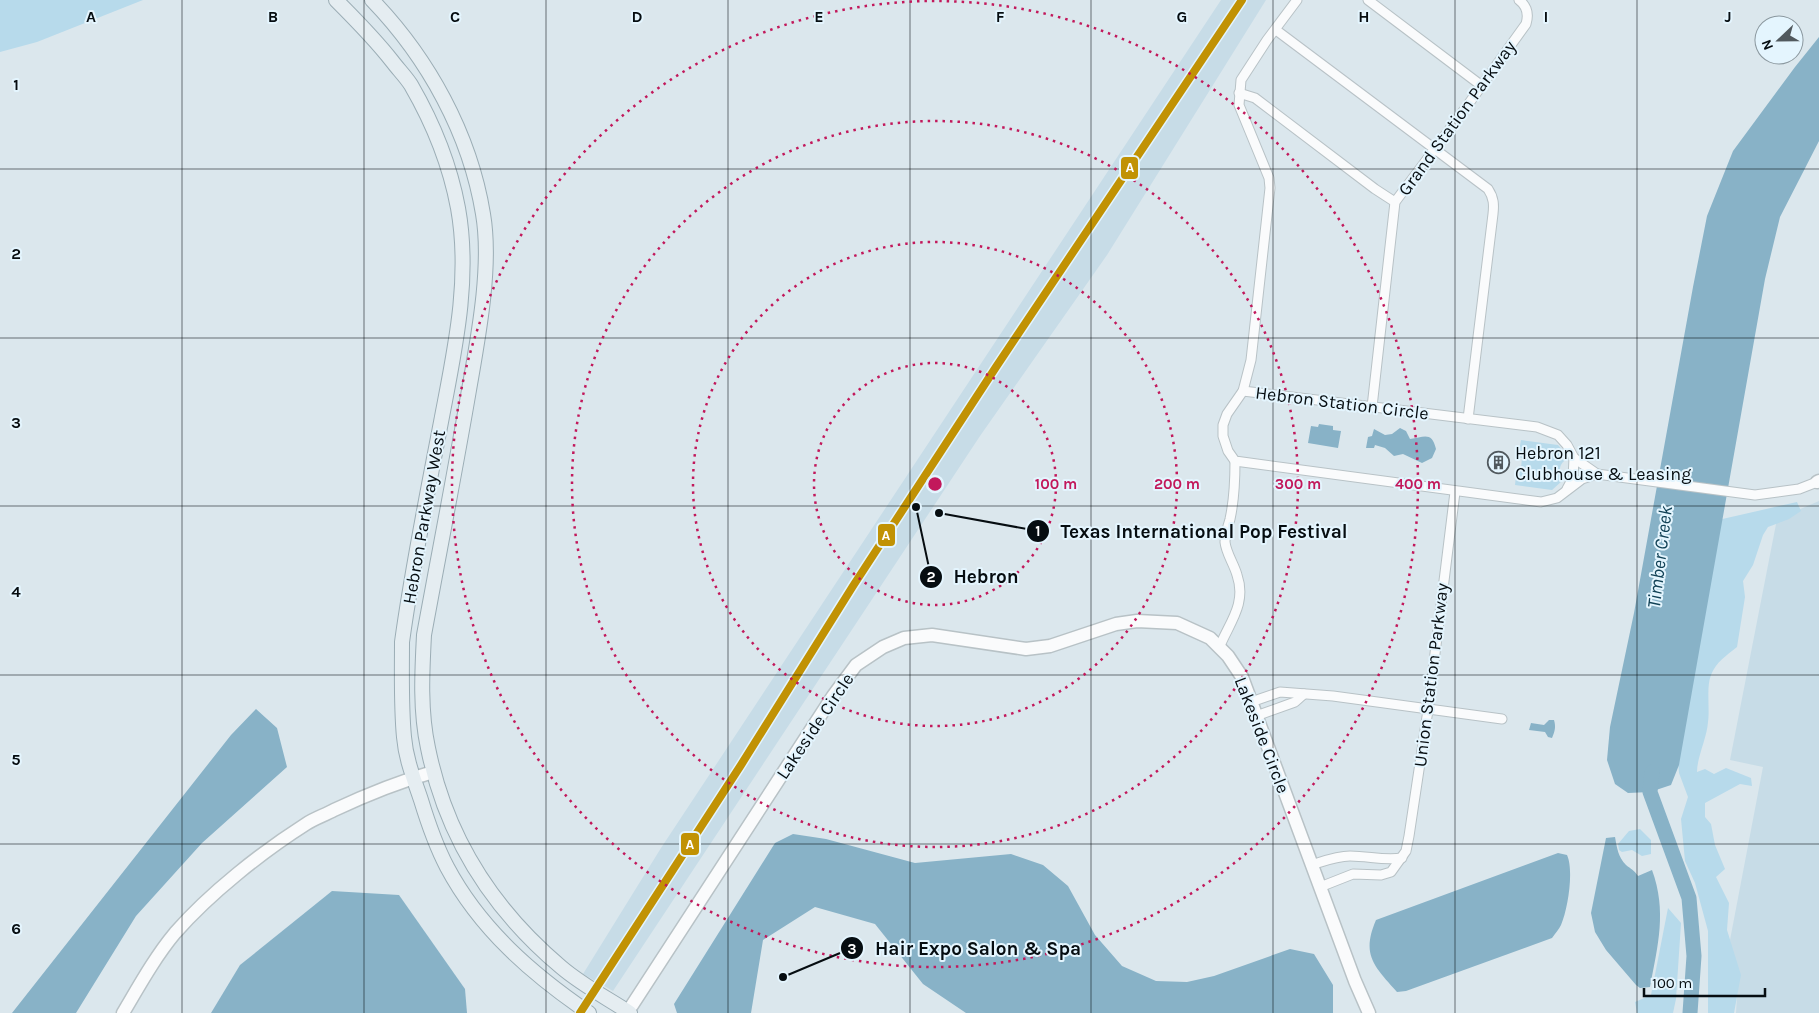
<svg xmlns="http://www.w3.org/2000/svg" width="1819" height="1013" viewBox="0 0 1819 1013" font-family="Karla,sans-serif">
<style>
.built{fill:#c7dce7}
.green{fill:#b7daeb}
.water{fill:#88b2c7}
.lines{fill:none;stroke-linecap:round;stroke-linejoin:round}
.river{stroke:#88b2c7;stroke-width:15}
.street-casing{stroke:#b8c2c6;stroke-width:11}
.secondary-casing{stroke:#b8c2c6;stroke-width:15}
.primary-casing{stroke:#9badb5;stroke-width:16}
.street{stroke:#fafbfc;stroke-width:9}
.secondary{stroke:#fafbfc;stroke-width:12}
.primary{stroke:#e5edf1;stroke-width:14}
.rail-1-casing{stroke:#e4f5fe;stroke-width:11}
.rail-1{stroke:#c19204;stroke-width:8}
.grid{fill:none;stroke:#060d11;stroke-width:1;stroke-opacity:0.55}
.ring{fill:none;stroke:#c2185b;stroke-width:2.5;stroke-dasharray:2.5 5}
.labels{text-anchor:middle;stroke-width:4;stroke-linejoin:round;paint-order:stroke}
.street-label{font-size:18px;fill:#060d11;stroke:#e4f5fe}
.poi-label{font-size:18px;fill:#060d11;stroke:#e4f5fe;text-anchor:start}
.water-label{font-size:19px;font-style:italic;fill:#114155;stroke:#e4f5fe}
.grid-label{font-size:16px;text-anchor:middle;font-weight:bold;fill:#060d11;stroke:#e4f5fe;stroke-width:4;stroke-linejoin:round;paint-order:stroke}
.centre{fill:#c2185b;stroke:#e4f5fe;stroke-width:2.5}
.ring-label{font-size:15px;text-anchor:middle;font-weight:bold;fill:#c2185b;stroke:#e4f5fe;stroke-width:4;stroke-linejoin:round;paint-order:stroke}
.leader{fill:none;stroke:#060d11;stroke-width:2}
.callout-dot{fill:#060d11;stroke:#e4f5fe;stroke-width:2}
.mark-label{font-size:15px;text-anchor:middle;font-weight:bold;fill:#fff}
.callout-label{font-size:19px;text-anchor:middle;font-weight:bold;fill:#060d11;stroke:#e4f5fe;stroke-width:4;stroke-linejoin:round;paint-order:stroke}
.line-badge{stroke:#e4f5fe;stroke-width:2}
.badge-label{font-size:14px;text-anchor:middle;font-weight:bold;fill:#fff}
</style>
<rect width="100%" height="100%" fill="#dbe7ed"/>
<g class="built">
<polygon points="1221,0 1266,0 1107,255 980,436 613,991 583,974 661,848"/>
<polygon points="1819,501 1819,1013 1736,1013 1738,980 1730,940 1763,767 1730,760 1777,519"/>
</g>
<g class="green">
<polygon points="0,0 143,0 37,42 0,52"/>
<path d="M1521,440L1558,445L1565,453L1567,459C1557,465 1560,472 1562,481L1552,490L1515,485L1517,468H1521L1522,458L1518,457Z"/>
<path d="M1797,502L1801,511L1789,519L1768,527L1763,535L1753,565L1743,581L1745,597L1737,647C1726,656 1716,662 1711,675C1706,687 1710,709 1708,722C1707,738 1697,757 1697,772L1705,769L1714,774L1726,768L1751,778L1752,786L1740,784L1705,803V817L1711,824L1715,845L1725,869L1716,877L1729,903L1727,930L1741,975L1734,1013H1708V931L1695,883L1685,861L1681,819L1688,797L1679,773L1677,748L1718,520Z"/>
<polygon points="1640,829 1651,840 1651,854 1642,856 1632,850 1622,852 1619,850 1618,844 1629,831"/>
<polygon points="1668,908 1681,923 1676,999 1673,1013 1637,1013 1635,1002 1651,995"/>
</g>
<g class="water">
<polygon points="1819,37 1819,141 1780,217 1765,279 1679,765 1671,785 1650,792 1628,793 1615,784 1607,760 1610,727 1634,613 1693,287 1707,216 1733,151 1795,67"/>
<polygon points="1319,424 1333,426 1333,430 1341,431 1338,448 1308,443 1311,426 1318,427"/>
<path d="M1400,428L1406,431L1410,439C1424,437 1432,431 1436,449L1432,458L1422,463L1403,454L1394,456L1385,448L1375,445L1374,448H1366L1368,437L1372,436L1374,429L1385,435L1392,434Z"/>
<polygon points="256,709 277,728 287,767 202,843 136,916 76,1013 12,1013 231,735"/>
<path d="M1549,720H1554C1556,727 1555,731 1552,738L1548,737L1545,732L1529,730L1531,723L1544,725Z"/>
<polygon points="793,834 826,839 915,863 1011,854 1043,865 1068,886 1095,935 1122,966 1156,981 1187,982 1214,976 1290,949 1314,954 1333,985 1333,1013 966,1013 923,984 875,924 815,907 763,940 751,1013 677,1013 674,1004 775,843"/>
<path d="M1615,837C1617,848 1618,857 1626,865C1631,869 1634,870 1638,876L1652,870C1667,911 1658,945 1650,987L1640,988L1636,985L1606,950L1595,932L1591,913L1606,838Z"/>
<path d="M1558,853L1567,855C1574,870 1568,909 1561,925C1559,929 1555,934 1552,938L1406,991L1397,992C1374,966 1361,955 1376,920Z"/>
<polygon points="332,891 399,895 465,989 467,1013 211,1013 240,965"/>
</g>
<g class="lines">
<polyline class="river" points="1652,772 1650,792 1689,898 1694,956 1690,1013"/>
<defs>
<g id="street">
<polyline points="1297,0 1267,40 1241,80 1239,105 1269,178 1270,188 1251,360 1243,391 1227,414 1223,425 1223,436 1228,451 1235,461 1541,502 1557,498 1582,479 1597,474 1755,495 1799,489 1817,482"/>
<polyline points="1368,0 1482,86"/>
<path d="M1276,30L1488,189C1494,198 1494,205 1493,214L1468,419"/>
<polyline points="1239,93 1255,98 1375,189 1395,202"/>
<polyline points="1243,391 1537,427 1558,435 1567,445 1574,458 1597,474"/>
<path d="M1372,407L1395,202L1467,106L1526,24C1529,14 1527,6 1519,0"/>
<polyline points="1567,489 1573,478 1574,458"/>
<path d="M1219,648C1229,623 1247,604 1237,575C1234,564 1226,553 1225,542C1225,534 1228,527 1230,519C1234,501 1235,479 1235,461"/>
<polyline points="1251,702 1280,692 1333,696 1502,719"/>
<polyline points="1256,716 1295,702 1304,694"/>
<path d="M1311,865C1324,861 1337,856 1350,856C1369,856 1384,861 1402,858"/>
<polyline points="1320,887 1353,874 1381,875 1391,872 1406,851 1409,836 1428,710 1455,492"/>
</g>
<g id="secondary">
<polyline points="1817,482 1819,481"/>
<path d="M123,1013C139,986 155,957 175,933C210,893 262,852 306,824C315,818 325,815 334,810C366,795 398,782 433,772"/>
<polyline points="627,1013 833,696 856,665 883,647 904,638 932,635 1026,649 1050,646 1116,624 1137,621 1177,623 1210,638 1228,656 1242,677 1355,981 1369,1013"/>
</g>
<g id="primary">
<path d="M336,0C356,20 375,39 392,61C398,69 406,77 411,85C433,123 450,165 458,208C471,280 454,353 441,422C427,495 412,569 402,642C402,674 401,706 404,737C406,760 414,779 421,800C428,823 436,846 447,867C480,929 532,974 589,1013"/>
<path d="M372,0C428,58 470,134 483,214C492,266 478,338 469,390C455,472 439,553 424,635C422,673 420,711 428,748C446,837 492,909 561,967C582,985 607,998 630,1013"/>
</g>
</defs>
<use href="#street" class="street-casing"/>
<use href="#secondary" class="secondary-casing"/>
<use href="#primary" class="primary-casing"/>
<use href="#street" class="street"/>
<use href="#secondary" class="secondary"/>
<use href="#primary" class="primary"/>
<defs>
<polyline id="rail-1" points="580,1013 741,765 853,586 996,367 1242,0"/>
</defs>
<use href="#rail-1" class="rail-1-casing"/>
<use href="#rail-1" class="rail-1"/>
</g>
<path class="grid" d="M182,0V1013M364,0V1013M546,0V1013M728,0V1013M910,0V1013M1091,0V1013M1273,0V1013M1455,0V1013M1637,0V1013M0,169H1819M0,338H1819M0,506H1819M0,675H1819M0,844H1819"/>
<g class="ring">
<circle cx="935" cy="484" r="121"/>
<circle cx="935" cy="484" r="242"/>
<circle cx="935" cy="484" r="363"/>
<circle cx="935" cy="484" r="483"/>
</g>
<defs>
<symbol id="building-ring" viewBox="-11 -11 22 22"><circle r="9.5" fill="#e4f5fe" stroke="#51595e" stroke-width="1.5"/><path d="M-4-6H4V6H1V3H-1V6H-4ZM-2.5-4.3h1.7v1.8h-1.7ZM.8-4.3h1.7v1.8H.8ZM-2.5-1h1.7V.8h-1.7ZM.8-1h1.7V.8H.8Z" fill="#51595e"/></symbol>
</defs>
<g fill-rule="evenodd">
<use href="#building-ring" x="1486" y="450" width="25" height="25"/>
</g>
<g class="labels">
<g class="street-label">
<text transform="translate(1457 118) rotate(-54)" y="6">Grand Station Parkway</text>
<text transform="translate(1342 403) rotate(7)" y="6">Hebron Station Circle</text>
<text transform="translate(424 517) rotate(-80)" y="6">Hebron Parkway West</text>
<text transform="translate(1431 675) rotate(-83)" y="6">Union Station Parkway</text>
<text transform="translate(815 726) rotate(-56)" y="6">Lakeside Circle</text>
<text transform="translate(1262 735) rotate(69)" y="6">Lakeside Circle</text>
</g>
<g class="poi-label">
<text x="1515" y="459">Hebron 121<tspan x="1515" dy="21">Clubhouse &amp; Leasing</tspan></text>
</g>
<g class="water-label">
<text transform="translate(1659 557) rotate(-83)" y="7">Timber Creek</text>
</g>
</g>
<g class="grid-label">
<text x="91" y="22">A</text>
<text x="273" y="22">B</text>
<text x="455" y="22">C</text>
<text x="637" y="22">D</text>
<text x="819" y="22">E</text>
<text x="1000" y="22">F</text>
<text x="1182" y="22">G</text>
<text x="1364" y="22">H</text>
<text x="1546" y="22">I</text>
<text x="1728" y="22">J</text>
<text x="16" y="90">1</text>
<text x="16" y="259">2</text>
<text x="16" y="428">3</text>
<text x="16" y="597">4</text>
<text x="16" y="765">5</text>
<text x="16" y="934">6</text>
</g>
<circle cx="935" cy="484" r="8" class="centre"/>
<g class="ring-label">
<text x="1056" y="489">100 m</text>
<text x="1177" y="489">200 m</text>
<text x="1298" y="489">300 m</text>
<text x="1418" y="489">400 m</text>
</g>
<path class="leader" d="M939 513L1038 531M916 507L931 577M783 977L852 948"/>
<g class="callout-dot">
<circle cx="939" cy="513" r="5"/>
<circle cx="916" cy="507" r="5"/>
<circle cx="783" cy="977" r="5"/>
<circle cx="1038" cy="531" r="12"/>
<circle cx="931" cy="577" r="12"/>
<circle cx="852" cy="948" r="12"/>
</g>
<g class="mark-label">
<text x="1038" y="536">1</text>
<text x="931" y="582">2</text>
<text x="852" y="954">3</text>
</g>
<g class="callout-label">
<text x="1204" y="538">Texas International Pop Festival</text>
<text x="986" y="583">Hebron</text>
<text x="978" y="955">Hair Expo Salon &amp; Spa</text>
</g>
<g class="line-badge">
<rect x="1120" y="156" width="19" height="24" rx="5" fill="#c19204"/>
<rect x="877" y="523" width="19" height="24" rx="5" fill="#c19204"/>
<rect x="680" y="832" width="20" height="24" rx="5" fill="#c19204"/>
</g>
<g class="badge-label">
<text x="1130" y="172">A</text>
<text x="886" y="540">A</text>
<text x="690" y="849">A</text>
</g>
<g transform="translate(1779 40) rotate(248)"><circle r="24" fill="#e4f5fe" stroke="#8b989f"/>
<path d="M0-4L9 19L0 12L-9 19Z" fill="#51595e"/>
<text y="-8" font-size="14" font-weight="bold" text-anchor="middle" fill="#060d11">N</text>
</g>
<path d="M1644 988v8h121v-8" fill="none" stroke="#060d11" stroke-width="2.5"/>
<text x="1652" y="988" font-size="15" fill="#060d11" stroke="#e4f5fe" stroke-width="4" paint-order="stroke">100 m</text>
</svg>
